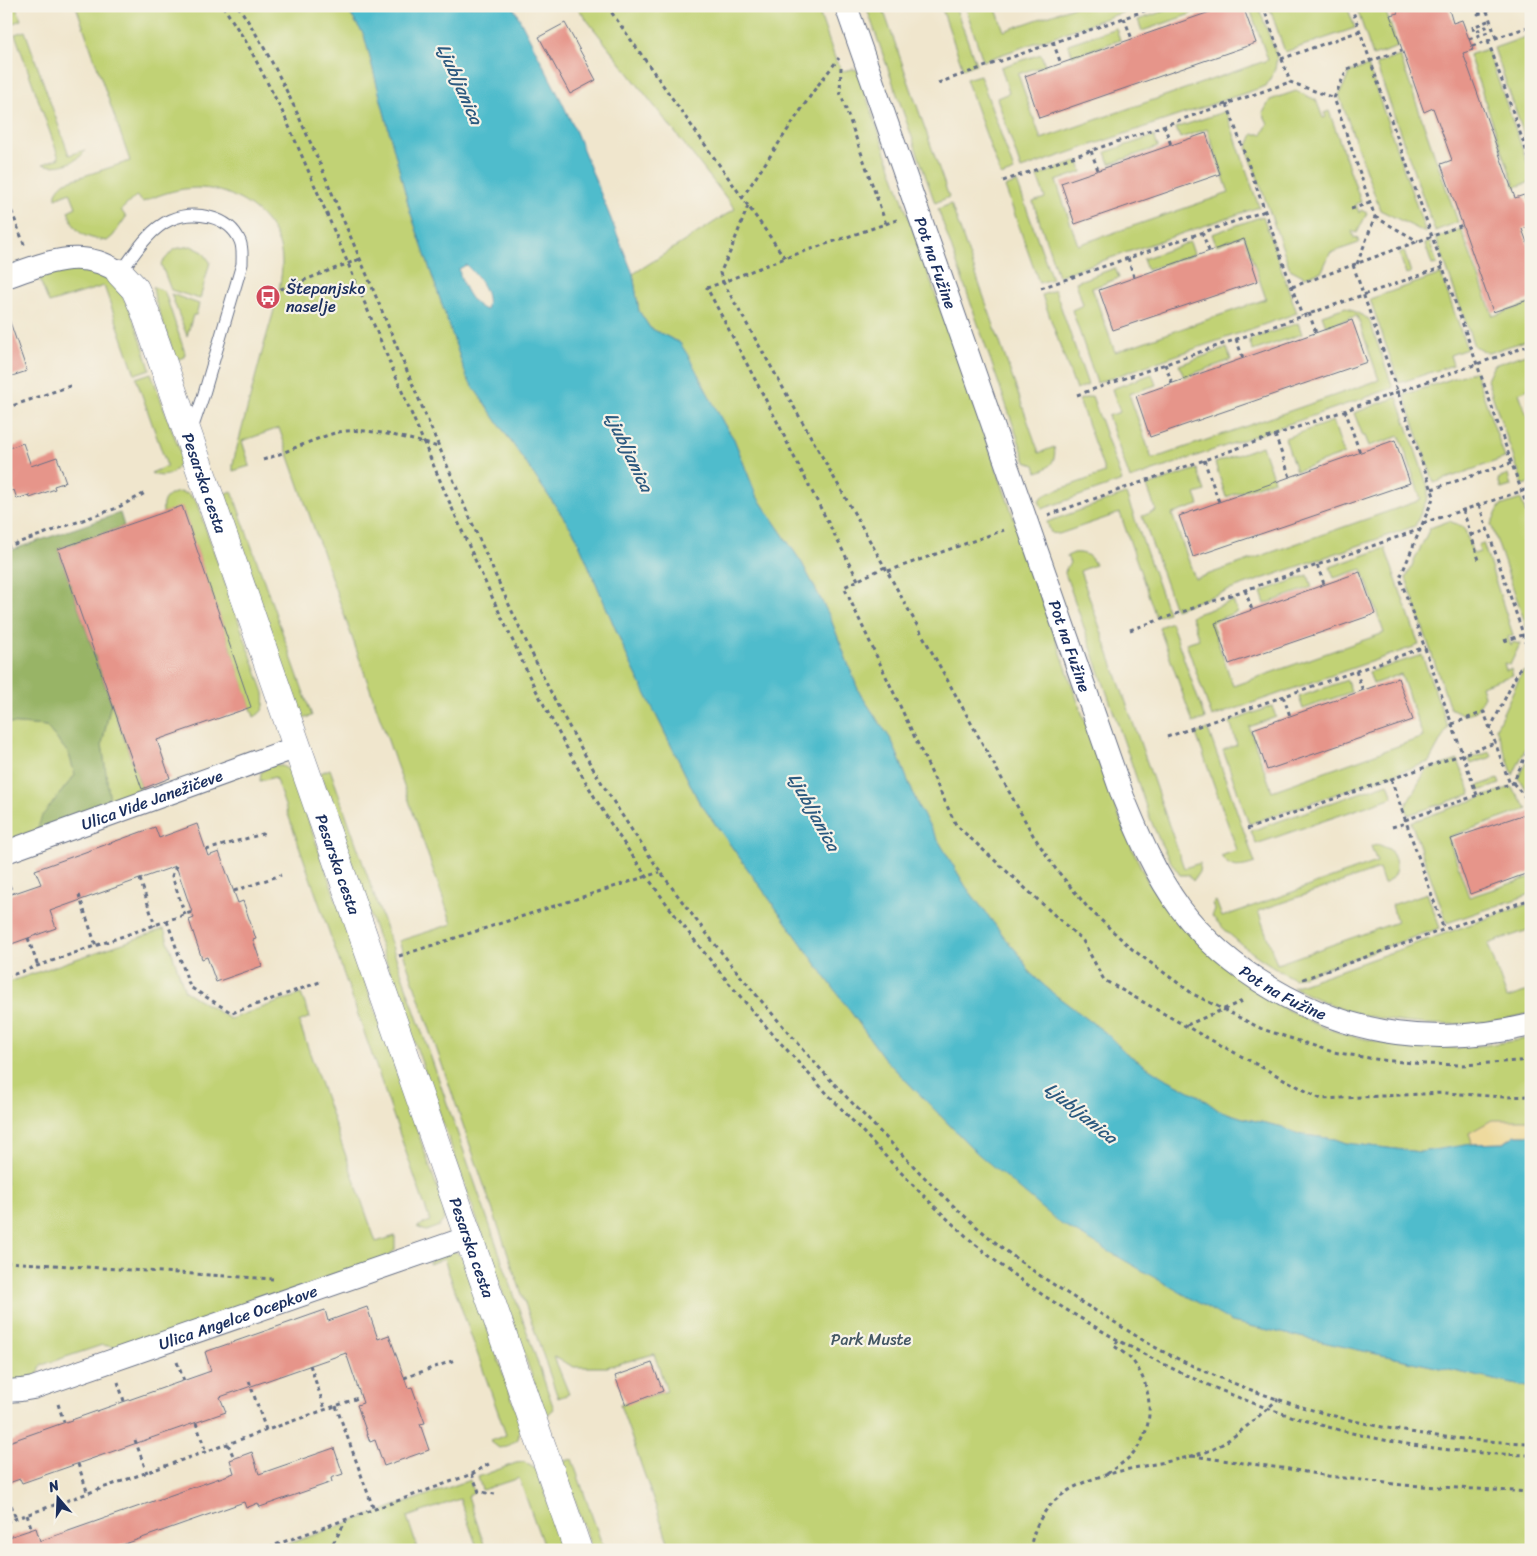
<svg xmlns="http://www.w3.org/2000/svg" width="1537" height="1556" viewBox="0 0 1537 1556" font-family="Sriracha,sans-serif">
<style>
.green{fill:#c1d275;stroke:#6e806a}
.forest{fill:#98b466;stroke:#5a7262}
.sand{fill:#eeda9e;stroke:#84847e}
.water{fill:#50bccc;stroke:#367695;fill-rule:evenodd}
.building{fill:#e6958a}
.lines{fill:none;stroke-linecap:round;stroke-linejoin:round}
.service-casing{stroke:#666f85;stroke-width:13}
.minor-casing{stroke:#666f85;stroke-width:24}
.tertiary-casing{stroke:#666f85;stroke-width:29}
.path{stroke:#666f85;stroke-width:3;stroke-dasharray:4 4;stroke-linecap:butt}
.service{stroke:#fff;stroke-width:11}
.minor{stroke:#fff;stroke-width:22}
.tertiary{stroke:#fff;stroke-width:28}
.labels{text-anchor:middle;stroke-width:4.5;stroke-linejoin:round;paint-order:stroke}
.street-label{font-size:16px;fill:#1b2f5e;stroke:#f7f3e8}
.poi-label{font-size:16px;fill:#1b2f5e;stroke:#f7f3e8;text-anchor:start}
.park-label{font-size:16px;fill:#445864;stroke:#f7f3e8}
.water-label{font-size:18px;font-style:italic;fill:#2b597f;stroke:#f7f3e8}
</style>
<rect width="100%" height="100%" fill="#f7f3e8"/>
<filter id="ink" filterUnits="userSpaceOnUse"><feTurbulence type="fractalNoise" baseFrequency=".02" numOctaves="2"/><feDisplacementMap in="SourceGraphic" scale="10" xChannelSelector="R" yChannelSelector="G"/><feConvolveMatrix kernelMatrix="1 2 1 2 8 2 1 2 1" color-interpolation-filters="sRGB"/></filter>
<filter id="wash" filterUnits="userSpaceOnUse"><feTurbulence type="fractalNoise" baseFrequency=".0096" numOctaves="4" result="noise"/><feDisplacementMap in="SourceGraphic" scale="20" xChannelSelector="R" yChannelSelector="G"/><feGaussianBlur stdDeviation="1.12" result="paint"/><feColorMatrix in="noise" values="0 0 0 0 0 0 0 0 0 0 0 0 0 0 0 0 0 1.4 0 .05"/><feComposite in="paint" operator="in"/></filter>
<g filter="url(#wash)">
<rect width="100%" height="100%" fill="#f0e6cd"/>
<g class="green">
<polygon points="6,6 16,6 21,20 11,24"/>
<path d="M76,6H345L364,35L410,211L467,378L575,534L627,656L698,800L884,1058L977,1153L1232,1322L1531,1388V1550H671L620,1405L667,1391L654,1354L607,1367H574L554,1357L569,1394L558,1398L399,941L452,924L279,428L242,441L250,466L233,471V464L235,455C245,418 254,381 264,345C271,319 286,278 281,252C277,228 258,208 237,198C206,181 173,188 143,202L136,196L121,210L126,217L113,236L107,241C83,237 76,235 68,211L76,207L70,192L56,198C55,191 59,187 65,182L130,161Z"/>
<polygon points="576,6 817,6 836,61 843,71 853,69 857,70 1113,802 1132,848 1148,882 1172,915 1257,992 1274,1003 1320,1026 1344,1034 1388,1044 1456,1048 1487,1045 1531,1038 1531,1135 1515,1135 1504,1143 1420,1152 1346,1143 1335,1139 1296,1134 1283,1127 1243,1118 1218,1110 1199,1096 1161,1076 1126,1053 1106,1033 1054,994 1030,973 1020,955 1009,943 966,887 919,808 892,741 859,692 830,617 802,563 756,495 734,439 724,424 680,343 650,328 639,311 633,274 735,209"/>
<polygon points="866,6 882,6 949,197 935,203"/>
<polygon points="941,6 955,6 976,64 963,69"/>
<polygon points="965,6 995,6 1004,31 1076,6 1141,6 983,61"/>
<polygon points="1179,6 1188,6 1191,14 1142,31 1138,20"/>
<polygon points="1249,6 1258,6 1277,56 1275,70 1266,86 1021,169 997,98 1009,93 1001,67 1041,54 1045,65 1018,74 1041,139 1268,60"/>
<polygon points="1269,6 1347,6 1355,28 1285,52"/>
<polygon points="1356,6 1384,6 1398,47 1373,56"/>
<polygon points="1116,28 1120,40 1073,56 1068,44"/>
<path d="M25,31L69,155L85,150C79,163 56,169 43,164L59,158L15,34Z"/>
<polygon points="1531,35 1531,155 1494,48"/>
<polygon points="1487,49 1531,173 1531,182 1515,187 1469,55"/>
<polygon points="1400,56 1458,222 1435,231 1376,64"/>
<polygon points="1368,66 1426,233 1380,210 1339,95 1350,72"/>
<polygon points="980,75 1014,171 1001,176 966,79"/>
<polygon points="1296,91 1316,100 1323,118 1326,117 1324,113 1329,111 1361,202 1356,204 1359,213 1361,210 1367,213 1357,233 1352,231 1354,238 1357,237 1359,243 1330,253 1322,271 1305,277 1290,269 1247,148 1253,134 1262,134 1268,124 1263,113 1270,100"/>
<polygon points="1226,111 1259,207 1058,276 1033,202 1045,198 1037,176 1079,161 1082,172 1056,181 1078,245 1229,193 1207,129 1180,138 1176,128"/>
<polygon points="1154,136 1158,147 1110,164 1106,152"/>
<polygon points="1017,182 1052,279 1039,283 1005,187"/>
<path d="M951,204L1039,453L1054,447C1057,460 1050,469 1037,472L1035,465L1026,462L938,209Z"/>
<polygon points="1263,216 1297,313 1097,383 1072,310 1083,305 1076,282 1115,268 1119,278 1092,288 1115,352 1266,299 1244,235 1216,245 1212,234"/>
<polygon points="1461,229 1493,316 1531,303 1531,339 1488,353 1474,346 1436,238"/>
<polygon points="1190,242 1194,254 1147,270 1143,259"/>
<polygon points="1430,242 1437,264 1432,265 1425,244"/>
<polygon points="191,246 203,252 210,262 200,299 171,290 161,264 174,249"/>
<polygon points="1404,251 1411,273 1406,274 1399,253"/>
<path d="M67,269C81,269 97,269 108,278C129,294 142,344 150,369L135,374L104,286L49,303L39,278Z"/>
<polygon points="1441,274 1467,349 1450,355 1453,365 1399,383 1370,299"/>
<polygon points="153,287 162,290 165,293 185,353 184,357 176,360 155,300"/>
<polygon points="1055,290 1088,385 1076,390 1042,295"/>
<polygon points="171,294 199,304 196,315 193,315 187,336"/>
<polygon points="1346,307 1369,319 1393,388 1130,479 1108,416 1120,412 1112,389 1152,374 1156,385 1129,394 1152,459 1379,380 1357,316 1326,326 1322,315"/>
<polygon points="1298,323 1302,334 1253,351 1249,340"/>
<polygon points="1227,348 1231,360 1184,377 1179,365"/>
<polygon points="1531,352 1531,388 1519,393 1531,427 1531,483 1523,485 1487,380 1494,365"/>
<polygon points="1475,371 1505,458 1434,483 1404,395"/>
<path d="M151,373L181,454C180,471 167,481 151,473L167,466L136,378Z"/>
<polygon points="1092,396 1122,481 1042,509 1039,500 1046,494 1105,473 1079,400"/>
<polygon points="1397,397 1428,487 1428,497 1415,526 1175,609 1142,516 1156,511 1147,486 1197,469 1205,491 1195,494 1199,505 1172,514 1195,579 1421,500 1400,436 1369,446 1365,436 1363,436 1354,413"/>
<polygon points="1333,421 1344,454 1296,471 1285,438"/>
<polygon points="1262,446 1274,480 1226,497 1215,463"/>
<polygon points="1508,475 1511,486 1501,489 1498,479"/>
<polygon points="232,491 312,716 301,719 223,495"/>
<path d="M180,492L188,494L196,501L264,693C265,706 265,711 254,717L182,507L163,513C161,499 167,494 180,492Z"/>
<polygon points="1126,494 1168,613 1156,617 1120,513 1059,534 1051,533 1047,522"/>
<polygon points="1521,499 1531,528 1531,640 1491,524 1500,506"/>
<polygon points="1449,521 1464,527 1473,554 1480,552 1478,545 1483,543 1513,635 1508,637 1511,646 1513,642 1520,644 1510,665 1504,663 1506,670 1511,669 1513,675 1481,686 1484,696 1476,711 1464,715 1450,708 1406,578 1430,528"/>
<polygon points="1385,548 1419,645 1212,717 1186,643 1199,639 1191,616 1233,601 1237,612 1211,622 1233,686 1384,633 1362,569 1334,578 1330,567"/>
<path d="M1074,553C1084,552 1091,555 1095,565L1080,571L1184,868L1200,863L1199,872L1193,881L1188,875H1180C1154,841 1143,796 1129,756C1108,695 1086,634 1065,573L1066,568L1070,563L1067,556Z"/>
<polygon points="1308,575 1312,587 1265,604 1261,592"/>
<polygon points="1171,622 1205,719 1193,723 1159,627"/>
<polygon points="1422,655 1448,727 1429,762 1249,824 1223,750 1237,745 1230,722 1272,706 1276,717 1249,727 1272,791 1423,737 1401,674 1373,684 1369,672"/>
<polygon points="1531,670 1531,737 1513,775 1496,728 1522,672"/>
<polygon points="1347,680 1351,692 1303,709 1299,697"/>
<polygon points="111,702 143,792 111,810 102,744"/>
<polygon points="6,723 46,726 69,754 75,775 57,797 35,836 6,846"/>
<path d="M1208,729L1255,863C1240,868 1230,870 1221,856L1237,850L1196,734Z"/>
<polygon points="1490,752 1492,757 1471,764 1469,759"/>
<polygon points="1531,753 1531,795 1518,778"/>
<polygon points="1458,760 1471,794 1408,815 1405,807 1426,770"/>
<polygon points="273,764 282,766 291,771 444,1207 444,1220 439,1226 426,1231 417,1227 430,1221 275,777 260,781 261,772"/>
<polygon points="330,769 554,1409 546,1416 320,773"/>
<polygon points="1498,779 1500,784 1479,791 1477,786"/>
<polygon points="1388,783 1393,797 1256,844 1251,831"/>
<polygon points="1511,787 1528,809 1448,837 1469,897 1531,877 1531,894 1447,923 1411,822"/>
<path d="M1380,845L1389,849C1399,861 1399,876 1384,884L1379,869L1258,911L1277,964L1397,922L1392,905L1427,893L1440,928L1294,979C1264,962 1235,943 1212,916L1215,910L1212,904L1216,901L1222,917L1377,862L1371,846Z"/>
<path d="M1531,903V929L1488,944L1507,998L1531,990V1013C1451,1034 1366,1027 1293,987Z"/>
<polygon points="164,929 185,991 230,1019 301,994 310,1017 299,1022 376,1242 395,1236 395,1250 386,1258 126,1349 102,1345 42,1365 34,1381 6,1386 6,983"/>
<polygon points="453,1250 460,1255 463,1259 521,1425 518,1439 507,1447 499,1448 490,1441 506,1435 444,1259 429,1264 432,1257"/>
<polygon points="572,1459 604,1550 592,1550 562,1462"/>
<polygon points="524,1462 537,1470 565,1550 545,1550 519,1478 482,1490 478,1477 516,1463"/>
<polygon points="470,1480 474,1493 468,1496 486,1550 478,1550 460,1499 407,1517 418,1550 271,1550"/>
</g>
<polygon class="forest" points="120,513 124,526 58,549 111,702 102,744 111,810 35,836 42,816 75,775 69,754 46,726 6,723 6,552"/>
<polygon class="sand" points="1492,1120 1531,1120 1531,1135 1515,1135 1504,1143 1472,1144 1469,1133"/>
<path class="water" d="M345,6H513L562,102L576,132L633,274L639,311L650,328L680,343L689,357L724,424L734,439L756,495L802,563L830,617L859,692L892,741L919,808L966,887L1009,943L1020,955L1030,973L1054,994L1106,1033L1126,1053L1161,1076L1199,1096L1218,1110L1243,1118L1283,1127L1296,1134L1335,1139L1346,1143L1420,1152L1472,1144L1504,1143L1515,1135H1531V1388L1232,1322L1061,1224L977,1153L884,1058L698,800L627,656L575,534L467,378L410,211L364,35ZM466,265C478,276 492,294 486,310C471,305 461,284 459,269Z"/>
<g id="blocks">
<g class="building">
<polygon points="1227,6 1243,6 1256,43 1039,118 1025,76"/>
<polygon points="1396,6 1448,6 1453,23 1462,20 1473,50 1463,53 1515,198 1524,195 1531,214 1531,226 1522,229 1531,253 1531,299 1493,312 1441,164 1452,160 1443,135 1433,108 1424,112 1390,15 1398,13"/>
<polygon points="565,23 596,80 570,94 539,37"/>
<polygon points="1206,133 1220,174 1075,224 1061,183"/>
<polygon points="1244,239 1258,281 1113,330 1099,290"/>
<polygon points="9,319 27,371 6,378 6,320"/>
<polygon points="1352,320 1367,362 1150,437 1136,396"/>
<polygon points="1395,440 1410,483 1193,557 1179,516"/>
<polygon points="23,443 31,466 57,457 66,482 54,486 55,489 30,498 29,495 17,499 14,490 6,493 6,449"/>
<polygon points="182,506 251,707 157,740 170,778 142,789 58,549"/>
<polygon points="1360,572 1375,614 1229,664 1215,623"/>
<polygon points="1398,678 1413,720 1267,770 1253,729"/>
<polygon points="1531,812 1531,872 1470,894 1451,839"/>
<polygon points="197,824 208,856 219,852 238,903 243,901 256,939 253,940 262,966 216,982 207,957 202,959 189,920 194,918 176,866 50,911 56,928 6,946 6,896 41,884 35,870 155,827 159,838"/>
<polygon points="367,1307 378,1339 389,1335 408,1388 412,1387 425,1423 420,1424 429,1450 384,1466 375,1440 370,1442 357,1405 363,1403 346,1353 220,1397 226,1412 22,1483 20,1479 6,1484 6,1443 211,1371 205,1352 325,1310 328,1321"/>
<polygon points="652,1363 663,1391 626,1405 615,1376"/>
<polygon points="334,1448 343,1474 331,1478 332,1482 260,1507 258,1503 246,1508 244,1502 108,1550 6,1550 6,1538 36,1528 40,1541 234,1473 230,1460 252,1452 259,1474"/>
</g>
</g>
</g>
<g filter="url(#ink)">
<use href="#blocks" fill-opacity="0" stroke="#666f85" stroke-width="1"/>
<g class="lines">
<defs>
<path id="service" d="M120,273C134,255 148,230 170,220C193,210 229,215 240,241C243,248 242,256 242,264L203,397L191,432"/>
<g id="minor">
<path id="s1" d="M846,6L1123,797C1139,836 1155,874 1180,908C1204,940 1237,968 1271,988C1353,1037 1438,1047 1531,1025"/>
<path d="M6,277C46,263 82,246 120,273"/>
<path id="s2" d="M6,852L297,747"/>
<path id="s3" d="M6,1391L21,1390L33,1388L469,1237"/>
</g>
<g id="tertiary">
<path id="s4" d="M120,273L135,289L144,309L578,1550"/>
</g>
</defs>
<use href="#service" class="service-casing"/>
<use href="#minor" class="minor-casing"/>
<use href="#tertiary" class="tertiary-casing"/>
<g class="path">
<path d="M223,6L248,45L284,115C339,240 391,367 445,492C466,540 487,587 510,635C521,658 531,682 544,705C565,745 587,786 611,824C677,925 755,1018 838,1105C888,1159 940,1217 998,1263C1026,1285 1056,1304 1087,1322C1224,1405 1370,1453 1531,1455"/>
<path d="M238,6C273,57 298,114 323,171C337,206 352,240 367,275C421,405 475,535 536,662C602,801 695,927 797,1042C828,1079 862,1113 895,1147C924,1177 953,1207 984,1233C1024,1267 1067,1294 1111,1320C1129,1331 1146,1343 1164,1352C1277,1409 1405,1441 1531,1443"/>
<polyline points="607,6 785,258"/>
<polyline points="1203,6 1206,13"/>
<polyline points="1263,6 1290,82 1334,98"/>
<polyline points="1351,6 1531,518"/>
<polyline points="1476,6 1478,14 1500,6"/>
<polyline points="1487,11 1496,38"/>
<polyline points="1124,18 1132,39"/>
<polyline points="1469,39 1488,32 1486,27 1474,32 1473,27 1490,20"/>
<polyline points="1488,41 1531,164"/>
<polyline points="1053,42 1061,64"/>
<polyline points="1472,46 1531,26"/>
<polyline points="1281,59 1360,31"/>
<polyline points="841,67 840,92 886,224"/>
<polyline points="938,83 1158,6"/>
<polyline points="1227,104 1302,316"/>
<polyline points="1164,125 1171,145"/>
<polyline points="1091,151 1098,170"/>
<polyline points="1003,181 1290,82"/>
<polyline points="6,196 25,247"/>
<polyline points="742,198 815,89 839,58"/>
<polyline points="748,206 731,250 720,273 723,282 707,288 780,427 791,451 858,580"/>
<polyline points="1351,209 1370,203"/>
<polyline points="1375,217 1418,241"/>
<polyline points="897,220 785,258 723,282 887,571 1033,835 1055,868 1089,909 1132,949 1193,994 1262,1029 1333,1052 1381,1060 1424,1064 1462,1065 1531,1060"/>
<polyline points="1202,232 1209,251"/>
<polyline points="1128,258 1134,277"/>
<polyline points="1357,264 1375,217 1334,98 1347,69 1402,50"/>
<polyline points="1353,265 1434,496 1400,578 1477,795"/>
<polyline points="1292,287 1463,225"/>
<polyline points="1041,288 1265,211"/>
<polyline points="273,292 360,259"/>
<polyline points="1309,313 1316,333"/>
<polyline points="1236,339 1243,358"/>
<polyline points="1165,364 1172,383"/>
<polyline points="1077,395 1443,267"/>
<polyline points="6,408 73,385"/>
<polyline points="1345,410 1360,453"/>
<polyline points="1275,435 1290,477"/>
<path d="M263,460C287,452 311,440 335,433C364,425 410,439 438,447"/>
<polyline points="1204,460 1219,502"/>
<polyline points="1432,489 1511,463"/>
<polyline points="1479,505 1531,657"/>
<polyline points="1463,510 1479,560"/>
<polyline points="1048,515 1531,345"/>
<polyline points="1423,523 1531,488"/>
<polyline points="1471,535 1488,530"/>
<polyline points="6,547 117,508 147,492"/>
<polyline points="1317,565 1324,584"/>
<polyline points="885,567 844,587 956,825 1083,941 1104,980 1200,1034 1321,1099 1443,1093 1506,1097 1531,1096"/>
<polyline points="888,571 1004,530"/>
<polyline points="1245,590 1252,610"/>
<polyline points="1130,630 1421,529"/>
<polyline points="1504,641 1523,635"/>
<polyline points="1356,671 1363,691"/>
<polyline points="1283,696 1290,716"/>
<polyline points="1452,724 1484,712 1510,784"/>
<polyline points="1490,729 1520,668 1531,664"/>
<polyline points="1167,737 1425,647"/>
<polyline points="1391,779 1444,930"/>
<polyline points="1513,783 1531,804"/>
<polyline points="1405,820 1513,783 1531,744"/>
<polyline points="1392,827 1406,823"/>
<polyline points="1247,829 1495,743"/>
<polyline points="206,850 266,833"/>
<polyline points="176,866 172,876 185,915"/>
<polyline points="6,878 13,894"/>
<polyline points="140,879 155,926"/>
<polyline points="234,891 281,875"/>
<polyline points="79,895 96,946"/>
<polyline points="167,921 190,987 232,1013 320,982"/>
<polyline points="28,938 38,966"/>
<polyline points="399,956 660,872"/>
<polyline points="6,977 192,912"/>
<polyline points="1303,979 1531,899"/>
<polyline points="1187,1025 1245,1000"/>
<polyline points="6,1262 273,1279"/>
<polyline points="177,1362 184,1381"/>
<polyline points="310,1365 325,1409"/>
<polyline points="404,1378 455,1360"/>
<polyline points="249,1381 266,1430"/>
<polyline points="118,1382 124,1401"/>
<polyline points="58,1404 64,1422"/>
<polyline points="336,1406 374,1510"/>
<polyline points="196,1423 206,1452"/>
<polyline points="135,1440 147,1473"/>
<polyline points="228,1444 234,1458"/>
<polyline points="1192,1456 1289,1469 1328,1476 1403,1485 1531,1492"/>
<polyline points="78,1464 88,1494"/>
<polyline points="472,1474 479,1492 495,1494"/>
<path d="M1107,1474C1116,1467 1127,1461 1134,1452C1156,1427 1153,1386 1132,1360C1127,1355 1120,1350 1114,1346L1118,1341"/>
<polyline points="6,1490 16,1519"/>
<polyline points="27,1515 32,1530"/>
<polyline points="6,1522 361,1397"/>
<polyline points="261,1550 472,1474 492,1462"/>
<polyline points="329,1550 346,1521"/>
<path d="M1030,1550C1043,1462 1148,1474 1211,1450C1232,1441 1260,1415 1278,1399"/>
</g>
<use href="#service" class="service"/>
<use href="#minor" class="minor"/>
<use href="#tertiary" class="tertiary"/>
</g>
</g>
<defs>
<symbol id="bus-disc" viewBox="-11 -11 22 22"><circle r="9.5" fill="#d1495b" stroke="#f7f3e8"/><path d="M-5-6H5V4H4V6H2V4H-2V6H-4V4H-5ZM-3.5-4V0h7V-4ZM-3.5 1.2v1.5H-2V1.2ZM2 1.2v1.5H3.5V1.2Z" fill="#fff"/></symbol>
</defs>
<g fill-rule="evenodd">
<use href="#bus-disc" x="254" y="283" width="28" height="28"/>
</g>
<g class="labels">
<g class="street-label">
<text dy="6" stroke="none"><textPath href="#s1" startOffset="272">Pot na Fužine</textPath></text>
<text dy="6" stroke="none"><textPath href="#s4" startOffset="228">Pesarska cesta</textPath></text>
<text dy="6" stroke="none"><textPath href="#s1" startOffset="678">Pot na Fužine</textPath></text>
<text dy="6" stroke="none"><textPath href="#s2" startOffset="155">Ulica Vide Janežičeve</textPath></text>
<text dy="6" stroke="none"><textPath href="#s4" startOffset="632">Pesarska cesta</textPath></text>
<text dy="6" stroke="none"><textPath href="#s1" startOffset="1098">Pot na Fužine</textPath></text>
<text dy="6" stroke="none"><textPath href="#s4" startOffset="1038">Pesarska cesta</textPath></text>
<text dy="6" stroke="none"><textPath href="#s3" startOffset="244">Ulica Angelce Ocepkove</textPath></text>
</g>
<g class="poi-label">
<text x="286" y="294">Štepanjsko<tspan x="286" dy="18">naselje</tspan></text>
</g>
<g class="park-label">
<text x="871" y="1345">Park Muste</text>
</g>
<g class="water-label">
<text transform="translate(460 84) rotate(66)" y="6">Ljubljanica</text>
<text transform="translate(629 452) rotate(64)" y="6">Ljubljanica</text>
<text transform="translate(814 812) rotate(61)" y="6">Ljubljanica</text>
<text transform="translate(1081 1113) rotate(39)" y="6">Ljubljanica</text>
</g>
</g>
<rect width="1537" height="1556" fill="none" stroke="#f7f3e8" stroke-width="25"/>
<g transform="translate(58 1498) rotate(341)" stroke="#f7f3e8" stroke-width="4" paint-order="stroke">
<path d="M0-4L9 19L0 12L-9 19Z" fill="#1b2f5e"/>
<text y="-8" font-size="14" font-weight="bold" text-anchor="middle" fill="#1b2f5e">N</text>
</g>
</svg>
